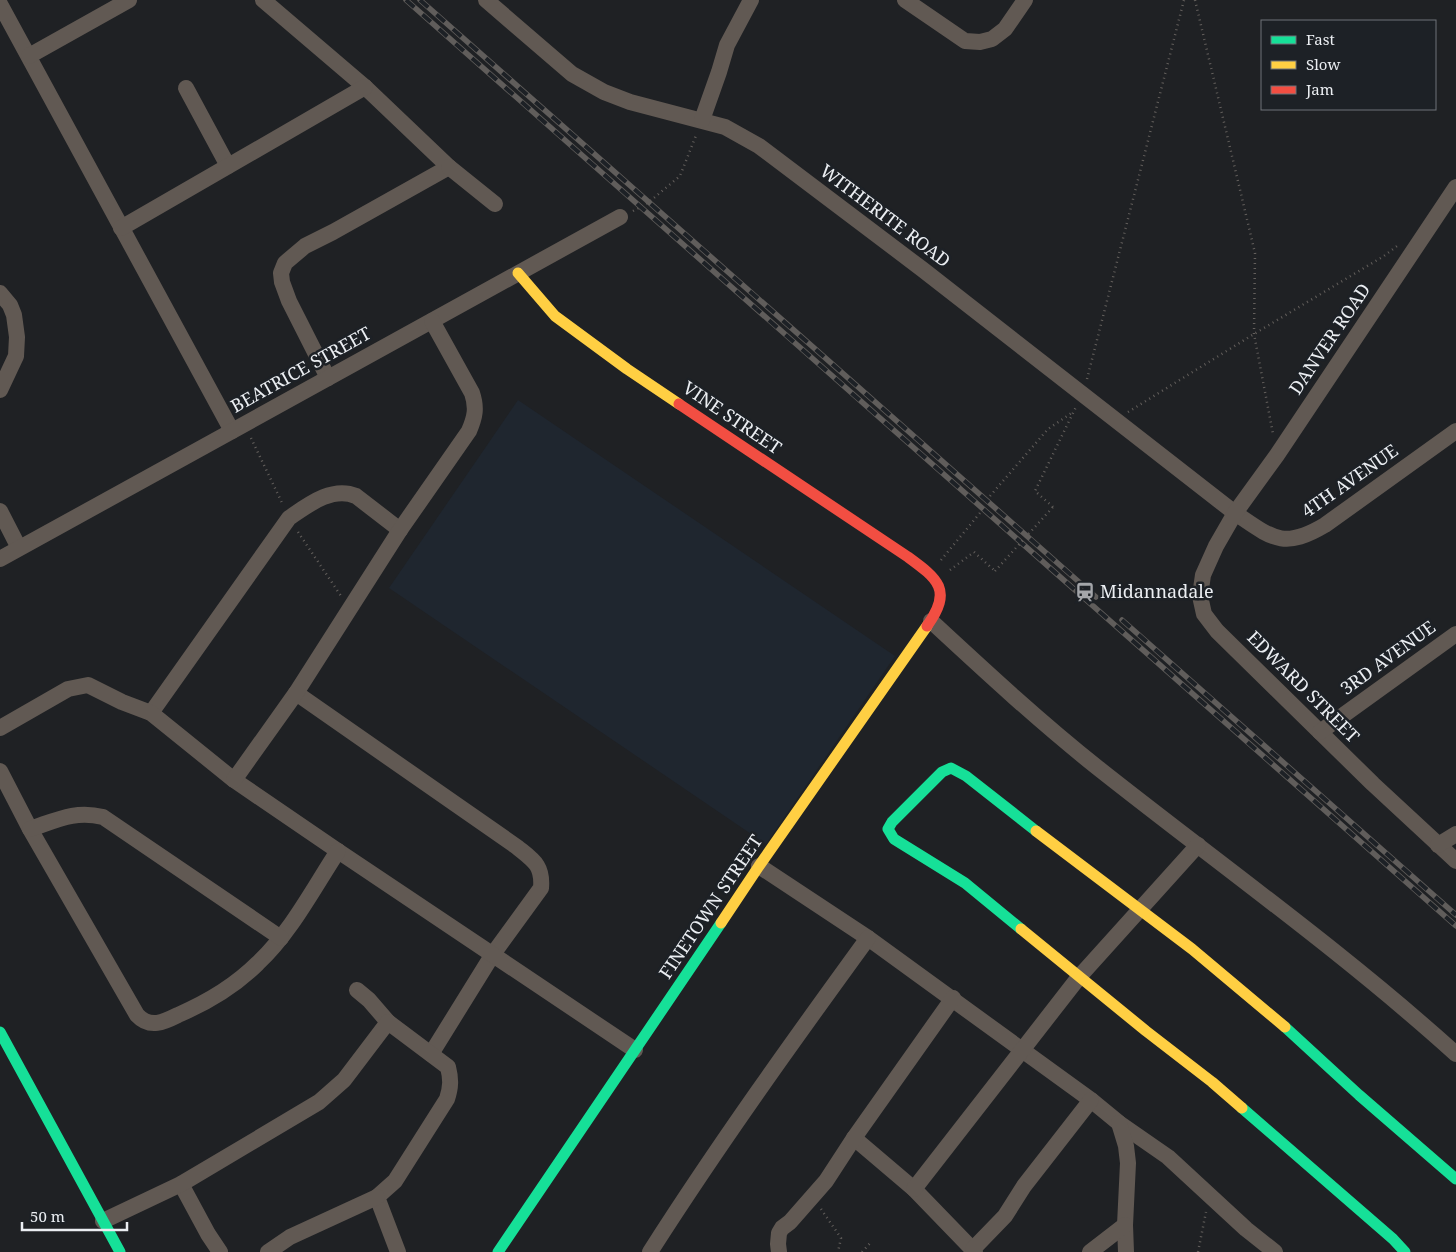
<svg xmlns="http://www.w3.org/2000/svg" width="1456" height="1252" viewBox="0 0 1456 1252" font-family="'Noto Serif',serif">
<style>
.built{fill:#1f262f}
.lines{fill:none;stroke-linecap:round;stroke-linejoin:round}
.path{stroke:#635f5c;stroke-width:2.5;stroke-dasharray:1 4;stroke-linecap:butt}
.street{stroke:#615953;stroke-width:16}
.fast{stroke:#16e098;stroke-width:11}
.slow{stroke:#ffcf43;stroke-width:11}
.jam{stroke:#f24e42;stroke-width:11}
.rail-casing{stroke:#605d5b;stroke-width:5.5}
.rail{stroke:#1d2126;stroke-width:4;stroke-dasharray:11;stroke-linecap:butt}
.path-bridge{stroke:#635f5c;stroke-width:2.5;stroke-dasharray:1 4;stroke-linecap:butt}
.labels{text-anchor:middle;stroke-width:5;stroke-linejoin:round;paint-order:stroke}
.street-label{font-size:18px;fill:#ebeef2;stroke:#1d2126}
.poi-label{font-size:18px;fill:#ebeef2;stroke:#1d2126;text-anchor:start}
</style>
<rect width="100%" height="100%" fill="#1f2124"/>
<polygon class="built" points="518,400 895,656 766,844 389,588"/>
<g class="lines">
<g class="path">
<polyline points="1195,0 1255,253 1254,334 1273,434"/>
<polyline points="633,211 649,202 680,176 697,133"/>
<polyline points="1087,379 1184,0"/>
<polyline points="1128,412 1254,334 1384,256 1397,246"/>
<polyline points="251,438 283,505"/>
<polyline points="990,496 1048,429 1073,412"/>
<polyline points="1053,507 1035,491 1076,407"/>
<polyline points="298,532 341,596"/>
<polyline points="941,560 980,513"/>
<polyline points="950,570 974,552 995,571"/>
<polyline points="821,1209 841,1238 838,1252"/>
<polyline points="862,1252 872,1241"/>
<polyline points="1198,1252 1206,1212"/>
</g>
<g class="street">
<polyline points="263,0 365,87 449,167 333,232 305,246 285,263 281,273 282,282 289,301 328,378"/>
<path d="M486,0L572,74L604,92L630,102L725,127L759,146L922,269L1235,513C1272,538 1283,550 1325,525L1456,431"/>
<polyline points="905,0 965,41 980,42 992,39 1005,29 1025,0"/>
<polyline points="0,4 232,431"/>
<polyline points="29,56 129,0"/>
<polyline points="186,88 228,166"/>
<polyline points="702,120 719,72 727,45 751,0"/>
<polyline points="449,167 495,204"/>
<polyline points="1456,187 1277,455 1235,513 1216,546 1203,575 1200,596 1204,614 1217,631 1373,784 1456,861"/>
<polyline points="121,228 365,87"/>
<polyline points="0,293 10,305 14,315 17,337 16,356 0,390"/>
<polyline points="0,511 19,548"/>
<polyline points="0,559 620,217"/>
<path d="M931,621C985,671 1040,722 1098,768C1218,863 1343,952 1456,1054"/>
<path d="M296,693L517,847C533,860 543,865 541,888L493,954L431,1054"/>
<path d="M151,713L289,518C308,505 332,486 356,496L400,530"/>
<polyline points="0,728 68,689 88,685 122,702 151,713 234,780 338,851 635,1050"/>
<polyline points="1320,732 1456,634"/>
<path d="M0,771L30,829L137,1015C150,1029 164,1022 178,1015C208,1002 235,986 258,963C291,932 313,889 338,851"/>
<path d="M234,780L296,693L400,530L469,431C475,417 477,408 472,393L432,321"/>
<path d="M30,829C57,820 75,810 103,817L281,938"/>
<polyline points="1438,845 1456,834"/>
<polyline points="759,866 868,938 1091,1100 1119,1123 1168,1157 1246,1229 1275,1252"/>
<polyline points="357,990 369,1000 388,1022"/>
<polyline points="1119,1123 1126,1146 1128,1163 1125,1225 1126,1252"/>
<polyline points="854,1138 914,1189 975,1252"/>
<polyline points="181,1184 208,1234 220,1252"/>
<polyline points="914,1189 1079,977 1198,845"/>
<path d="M103,1221L181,1184L319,1102L344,1080L388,1022L448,1067C451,1079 451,1087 447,1099L395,1181L377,1197L398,1252"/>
<polyline points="973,1249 1005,1216 1024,1186 1091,1100"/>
<polyline points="268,1252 290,1237 377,1197"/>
<path d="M650,1252C719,1144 793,1041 868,938"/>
<polyline points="779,1252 778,1244 779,1233 782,1228 790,1222 826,1181 854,1138 953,998"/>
<polyline points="1090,1252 1125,1225"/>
</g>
<g class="fast">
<polyline points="1021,929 965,883 894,839 888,829 892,822 942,772 951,768 966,776 1036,831"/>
<polyline points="1285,1027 1359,1095 1456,1179"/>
<polyline points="0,1032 120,1252"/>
<polyline points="1242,1108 1393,1239 1405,1252"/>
<polyline points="498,1252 721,923"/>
</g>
<g class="slow">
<polyline points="518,273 555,316 627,369 679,404"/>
<polyline points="1036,831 1192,949 1285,1027"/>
<polyline points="721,923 759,866 927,626"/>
<polyline points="1021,929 1146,1031 1212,1082 1242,1108"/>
</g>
<path class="jam" d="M679,404L908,557C938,579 953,590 927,626"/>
<defs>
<g id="rail">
<polyline points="406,0 1456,926"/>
<polyline points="420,0 1096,597"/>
<polyline points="1122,620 1456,915"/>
</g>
</defs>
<use href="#rail" class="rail-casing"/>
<use href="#rail" class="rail"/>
<polyline class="path-bridge" points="995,571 1053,507"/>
</g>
<defs>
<symbol id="station-bare" viewBox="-9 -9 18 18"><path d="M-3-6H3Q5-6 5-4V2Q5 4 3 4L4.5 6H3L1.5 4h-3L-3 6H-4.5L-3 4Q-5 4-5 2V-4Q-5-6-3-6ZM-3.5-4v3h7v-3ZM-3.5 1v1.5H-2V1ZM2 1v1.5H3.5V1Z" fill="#a4a6aa" stroke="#1d2126" stroke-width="2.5" paint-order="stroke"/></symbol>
</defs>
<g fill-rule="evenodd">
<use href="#station-bare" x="1071" y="578" width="28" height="28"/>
</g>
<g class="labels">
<g class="street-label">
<text transform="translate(885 216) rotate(37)" y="6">WITHERITE ROAD</text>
<text transform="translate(1330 339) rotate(-56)" y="6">DANVER ROAD</text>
<text transform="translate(301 370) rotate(-29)" y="6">BEATRICE STREET</text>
<text transform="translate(732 418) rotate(34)" y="6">VINE STREET</text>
<text transform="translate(1350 481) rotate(-35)" y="6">4TH AVENUE</text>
<text transform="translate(1388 658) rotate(-36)" y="6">3RD AVENUE</text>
<text transform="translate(1303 687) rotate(45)" y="6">EDWARD STREET</text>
<text transform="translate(711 907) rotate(-56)" y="6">FINETOWN STREET</text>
</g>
<g class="poi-label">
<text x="1100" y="598">Midannadale</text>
</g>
</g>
<rect x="1261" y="20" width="175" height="90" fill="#1d2126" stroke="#6f7378"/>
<rect x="1271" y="36" width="25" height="8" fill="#16e098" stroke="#6f7378"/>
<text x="1306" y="45" font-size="15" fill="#ebeef2">Fast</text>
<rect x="1271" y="61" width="25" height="8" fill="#ffcf43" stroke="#6f7378"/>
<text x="1306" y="70" font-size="15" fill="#ebeef2">Slow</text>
<rect x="1271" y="86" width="25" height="8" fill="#f24e42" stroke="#6f7378"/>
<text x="1306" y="95" font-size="15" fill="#ebeef2">Jam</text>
<path d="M22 1222v8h105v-8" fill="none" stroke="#ebeef2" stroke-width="2.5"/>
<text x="30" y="1222" font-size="15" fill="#ebeef2" stroke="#1d2126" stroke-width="4" paint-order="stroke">50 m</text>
</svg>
